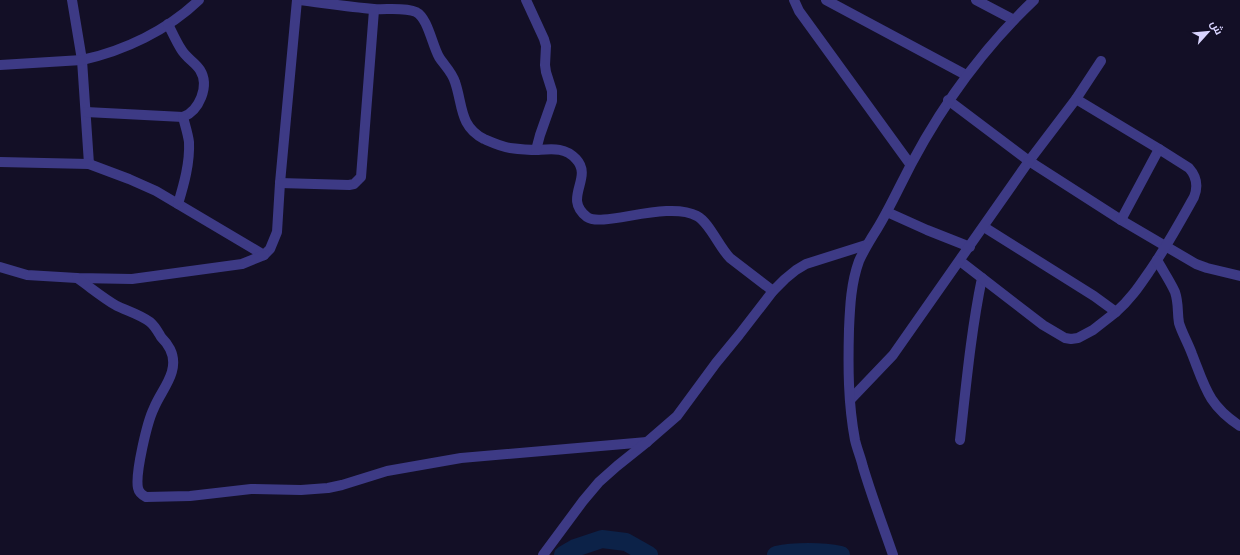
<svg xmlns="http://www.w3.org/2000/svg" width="1240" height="555" viewBox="0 0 1240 555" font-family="Mulish,Cairo,sans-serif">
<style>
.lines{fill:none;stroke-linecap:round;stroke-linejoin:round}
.river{stroke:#0c2248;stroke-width:18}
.minor{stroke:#3d3a85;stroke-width:10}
.tertiary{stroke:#3d3a85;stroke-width:10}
</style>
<rect width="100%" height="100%" fill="#130f26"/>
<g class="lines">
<g class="river">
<polyline points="563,555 575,548 602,539 626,542 649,555"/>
<path d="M776,555C794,551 822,551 841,555"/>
</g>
<g class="minor">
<polyline points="72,0 82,60 89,164"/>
<path d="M299,0C324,3 349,7 374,9C385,10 405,7 416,12C428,18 432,45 439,57C444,65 452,72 455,82C463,105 459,126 484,139C491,142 502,147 510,148C518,149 528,150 537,150C552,149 565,147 576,159C594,178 562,198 587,217C602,228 668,200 697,216C709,222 719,247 730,258L773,291"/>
<polyline points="526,0 544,39 546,46 545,65 546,72 552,91 552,101 540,135 536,150"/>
<polyline points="794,0 799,11 910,164"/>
<polyline points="826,0 966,75"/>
<polyline points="976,0 1014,20"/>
<path d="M0,65L82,60C124,51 168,30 199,0"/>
<polyline points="1076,99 1159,149"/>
<polyline points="948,100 1029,161 1121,220 1196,264 1207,268 1240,276"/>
<path d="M86,112L183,117C199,111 210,86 200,70C195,62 186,58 181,49C176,41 172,32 168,24"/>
<polyline points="0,162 89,164 129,179 156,191 264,255 270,249 277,232 280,183 297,0"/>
<polyline points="280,183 349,185 354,184 361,177 374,10"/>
<path d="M178,204C184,184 190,163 189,142C188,134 185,125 183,117"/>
<polyline points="887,212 927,230 970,247"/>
<path d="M984,227L1094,296L1116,312C1131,299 1140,285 1151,269C1167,246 1180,222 1194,197C1198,187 1197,177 1189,168L1159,149L1121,220"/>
<path d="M1157,260C1163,271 1170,281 1175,292C1179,304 1177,312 1179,323C1182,333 1188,343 1192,354C1205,387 1208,405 1240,426"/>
<path d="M960,261L982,278C971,331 966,386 960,440"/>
<polyline points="0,267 27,275 77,278 132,279 242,264 264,255"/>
<path d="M77,278C90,287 103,298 117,306C128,311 141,315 150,322C155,326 158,332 161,337C164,340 168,345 170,349C181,371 161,390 154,408C147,422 135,474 138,488C139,493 142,495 146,497L190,496L251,489L301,490L328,488L342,485L387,471L461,458L647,442"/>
<polyline points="982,278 1043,325 1065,338 1071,339 1078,338 1093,330 1116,312"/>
<polyline points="850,400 893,355 1029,161 1076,99 1101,61"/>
</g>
<g class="tertiary">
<polyline points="543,555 583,501 599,482 617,466 647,442 677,416 716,363 739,335 773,291 785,279 796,270 806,264 866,245"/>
<path d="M893,555C883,526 872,497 863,467C861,458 857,449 855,440C848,403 848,366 849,329C850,306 851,283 859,261C864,250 870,240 877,229C885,216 892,202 899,188C933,118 977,54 1034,0"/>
</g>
</g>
<g transform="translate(1208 32) rotate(63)" stroke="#130f26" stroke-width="3" paint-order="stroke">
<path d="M0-3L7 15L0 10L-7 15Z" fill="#d9d4ff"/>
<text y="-6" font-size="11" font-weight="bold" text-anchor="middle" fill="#d9d4ff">ش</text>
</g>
</svg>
